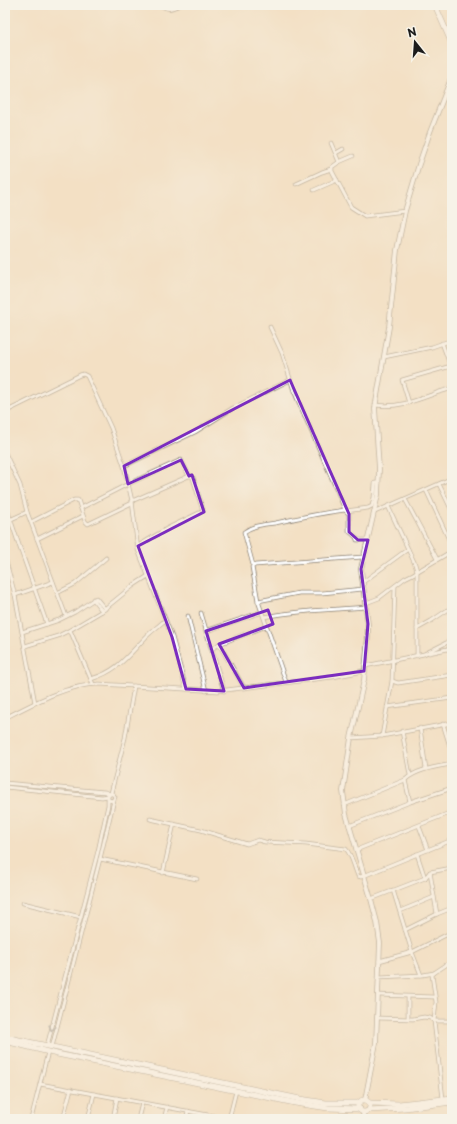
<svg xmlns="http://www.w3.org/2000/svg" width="457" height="1124" font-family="'Playpen Sans',sans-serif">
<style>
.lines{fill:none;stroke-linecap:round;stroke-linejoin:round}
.minor-casing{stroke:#887e70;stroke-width:4.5}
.tertiary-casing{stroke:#887e70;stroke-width:5.5}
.primary-casing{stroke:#887e70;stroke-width:6}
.trunk-casing{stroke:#887e70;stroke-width:6}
.minor{stroke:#fff;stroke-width:3}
.tertiary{stroke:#fff;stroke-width:4}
.primary{stroke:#fff;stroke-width:5}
.trunk{stroke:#fff;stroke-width:5}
.oneway{stroke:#999}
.marked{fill:none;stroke:#7b2cbf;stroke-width:3;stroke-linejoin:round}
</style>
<rect width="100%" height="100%" fill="#f7f3e8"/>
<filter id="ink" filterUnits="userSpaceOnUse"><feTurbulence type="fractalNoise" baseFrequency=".025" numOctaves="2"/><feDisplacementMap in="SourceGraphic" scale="8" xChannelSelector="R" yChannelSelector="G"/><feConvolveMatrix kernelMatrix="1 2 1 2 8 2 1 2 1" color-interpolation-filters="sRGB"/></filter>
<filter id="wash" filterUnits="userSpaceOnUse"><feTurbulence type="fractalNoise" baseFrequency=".012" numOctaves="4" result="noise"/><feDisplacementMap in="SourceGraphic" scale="16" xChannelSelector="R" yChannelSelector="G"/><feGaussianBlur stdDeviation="0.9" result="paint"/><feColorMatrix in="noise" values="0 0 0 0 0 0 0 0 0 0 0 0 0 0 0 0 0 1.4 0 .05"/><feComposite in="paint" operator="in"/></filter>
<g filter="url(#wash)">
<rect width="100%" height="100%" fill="#f3e0c4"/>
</g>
<g filter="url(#ink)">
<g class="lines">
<defs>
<g id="minor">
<path d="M161,5C167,11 173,8 180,5"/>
<path d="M331,143L339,162L332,167V171L351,207L365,216L405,211"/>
<path d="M336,153L343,149"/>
<path d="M339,162L353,156"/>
<path d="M296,184L322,172L331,169"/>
<path d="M314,190L337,180"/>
<path d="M270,327L282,353L294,391L337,490L345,510L349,514V531L356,537L357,540H368"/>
<path d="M442,343L449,362L451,365"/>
<path d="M384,357L432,347L452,340"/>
<path d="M409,403L402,380L451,366"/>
<path d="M375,405C397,408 415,401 434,394C440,391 447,391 452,387"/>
<path d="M5,412L80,375L83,374L87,376L111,428L124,466L132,501L138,550L172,637L186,689"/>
<path d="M5,453L20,485L27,512L66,616"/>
<path d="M124,466L195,432L233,408L290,380"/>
<path d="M439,484L452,511"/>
<path d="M426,490L452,546"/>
<path d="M405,499L437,559"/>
<path d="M132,501L189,476"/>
<path d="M5,503L20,548L47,624"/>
<path d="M388,506L415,564L417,571V656"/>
<path d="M81,508L128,484L181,460L189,476H192L193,478L203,511L168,528L138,546"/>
<path d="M346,511L368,508L372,506L374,497L375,483H379"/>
<path d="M375,512L452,478"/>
<path d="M5,522L27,512"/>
<path d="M31,522L74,500H78L85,521L88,524L132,503"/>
<path d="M37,539L83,516"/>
<path d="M5,558L15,595L35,703"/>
<path d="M253,565L244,532C255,524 266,525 280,522C302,517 322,513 345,510"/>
<path d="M363,582L408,549"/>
<path d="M57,593L75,584L106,558"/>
<path d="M15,595L53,582"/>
<path d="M93,599L102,611"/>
<path d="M258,601L299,593H322L363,589"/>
<path d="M366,603L379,598L405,578L413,574L452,551"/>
<path d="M201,613L224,691"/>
<path d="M188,616L206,691"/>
<path d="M264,617C297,610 332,610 366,607"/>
<path d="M417,629L431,621L452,607"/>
<path d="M70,630L93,684"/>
<path d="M206,631L262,612"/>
<path d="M22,632L59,620L75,612L96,598L105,609"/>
<path d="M219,644L244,688"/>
<path d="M25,646L58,636L70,630L102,611L134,585L148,576"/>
<path d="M212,649L219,644L266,626"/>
<path d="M429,653L452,648"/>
<path d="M365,666L424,654L452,640"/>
<path d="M91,679C119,671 129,654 148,635C153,630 160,625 165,620"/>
<path d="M392,681L398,683L452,675"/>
<path d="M286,682L258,601L252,567L255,565L363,557"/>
<path d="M387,707L452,698"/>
<path d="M5,718C34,703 66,685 99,684L218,691L333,677L364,671"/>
<path d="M443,724L452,753"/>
<path d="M420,728L426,769"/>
<path d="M402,731L410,775"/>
<path d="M382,736L392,681L395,586"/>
<path d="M351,738L382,736L452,723"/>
<path d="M5,783L105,792L110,794"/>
<path d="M5,787L102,797L108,796"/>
<path d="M111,793L125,738L134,686"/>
<path d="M410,802L405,780C417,769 436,767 452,764"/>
<path d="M344,805L405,780"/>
<path d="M150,819L201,830L247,844L258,840L265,842L306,844L346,849C352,855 354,867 358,876L361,877L452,840"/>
<path d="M349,826L410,802L452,788"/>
<path d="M419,826L428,850"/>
<path d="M450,841L452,848"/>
<path d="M356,850L452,812"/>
<path d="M417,854L425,878"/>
<path d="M100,859L197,879"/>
<path d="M430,872L437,914"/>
<path d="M163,873L174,824"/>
<path d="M393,890L412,952L421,975"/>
<path d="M371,899L425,878L430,872L452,868"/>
<path d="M23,903L81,917"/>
<path d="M400,911L434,897"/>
<path d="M405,930L437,914L452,908"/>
<path d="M379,961L412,952L452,932"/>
<path d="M434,973L432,975L436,1002L434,1021L443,1099"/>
<path d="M379,977L423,975L434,973L452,961"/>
<path d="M378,995L434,997"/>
<path d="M377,1018L413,1019L424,1017L430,1018L434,1021H452"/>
<path d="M408,1018V997"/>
<path d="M47,1046L98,851L108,805V796L110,794H113L115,797L114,799L112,801L109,800"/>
<path d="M52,1047L100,859L114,800"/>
<path d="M40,1084L230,1119"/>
<path d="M31,1119L48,1052"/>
<path d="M63,1119L71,1089"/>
<path d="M88,1119L94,1094"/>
<path d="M113,1119L117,1098"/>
<path d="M138,1119L142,1103"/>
<path d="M164,1119L167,1107"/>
<path d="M186,1119L188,1111"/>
<path d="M229,1119L236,1091"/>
</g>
<g id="tertiary">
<path d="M365,1100L376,1043L380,943L377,922L371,899L346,814L343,791L351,738L364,680L368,638V624L361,569L378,495L379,469L375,408L389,327L397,250L405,211L419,164L430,132L452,76"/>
<path d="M362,1119L364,1112"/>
</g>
<path id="primary" d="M435,5L452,44"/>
<g id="trunk">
<path d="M5,1037L300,1099L326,1103H359"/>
<path d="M5,1041L57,1054L295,1103L328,1108L360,1109"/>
<circle cx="364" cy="1106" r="6"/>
<path d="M370,1103L399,1104L452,1098"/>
<path d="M369,1110L405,1108L452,1102"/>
</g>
</defs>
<!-- minor casing -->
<use href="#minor" class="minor-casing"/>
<!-- tertiary casing -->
<use href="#tertiary" class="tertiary-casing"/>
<!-- primary casing -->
<use href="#primary" class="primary-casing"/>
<!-- trunk casing -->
<use href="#trunk" class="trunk-casing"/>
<!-- minor -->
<use href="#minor" class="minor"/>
<!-- tertiary -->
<use href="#tertiary" class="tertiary"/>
<!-- primary -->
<use href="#primary" class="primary"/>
<!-- trunk -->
<use href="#trunk" class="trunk"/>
</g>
<!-- one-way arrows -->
<defs><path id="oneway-chevron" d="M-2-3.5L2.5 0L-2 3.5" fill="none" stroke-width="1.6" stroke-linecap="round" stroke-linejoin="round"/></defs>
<use class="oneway" href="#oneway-chevron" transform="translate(52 1028) rotate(105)"/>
</g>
<!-- marked area -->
<path d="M0 0H457V1124H0ZM290,380L349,514V532L358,540H368L361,569L368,624L364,671L244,688L219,644L273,624L268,610L206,631L224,691L186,689L172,637L138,546L204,512L192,475L189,476L181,460L128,484L124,466Z" fill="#f3e0c4" fill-opacity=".55" fill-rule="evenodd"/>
<path class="marked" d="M290,380L349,514V532L358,540H368L361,569L368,624L364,671L244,688L219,644L273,624L268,610L206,631L224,691L186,689L172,637L138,546L204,512L192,475L189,476L181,460L128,484L124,466Z"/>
<!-- margin -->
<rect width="457" height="1124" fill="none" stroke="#f7f3e8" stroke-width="20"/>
<!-- north arrow -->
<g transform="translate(415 42) rotate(343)" stroke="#f7f3e8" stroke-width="3" paint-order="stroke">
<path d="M0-3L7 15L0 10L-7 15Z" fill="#1c1c1c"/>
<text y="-6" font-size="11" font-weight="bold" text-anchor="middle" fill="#1c1c1c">N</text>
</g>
</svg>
